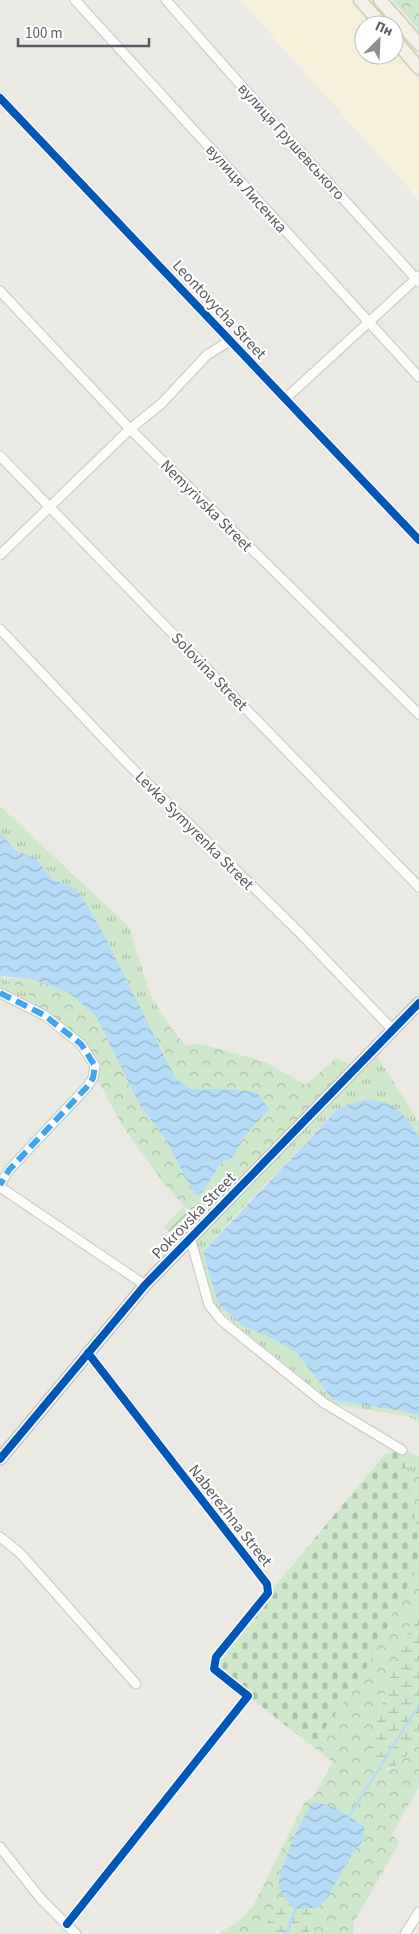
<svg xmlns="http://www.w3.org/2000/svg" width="419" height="1934" font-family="'Source Sans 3',sans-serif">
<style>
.commercial{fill:#f6f0db}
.grass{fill:url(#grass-tufts)}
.forest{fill:url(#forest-crowns)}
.wetland{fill:url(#wetland-marsh)}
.cemetery{fill:url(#cemetery-stones)}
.garden{fill:url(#garden-furrows)}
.water{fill:url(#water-waves)}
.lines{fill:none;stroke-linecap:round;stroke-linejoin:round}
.stream{stroke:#b6dbf7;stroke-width:2.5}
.street-casing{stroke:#c6c7c6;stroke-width:11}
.secondary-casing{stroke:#c5c5c5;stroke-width:14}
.primary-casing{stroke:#d5cbaf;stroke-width:15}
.street{stroke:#fcfcfb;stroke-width:9}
.secondary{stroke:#fcfcfb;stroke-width:11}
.primary{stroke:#f2f0e7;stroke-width:12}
.quiet{stroke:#40a5ee;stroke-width:6;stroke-dasharray:12 6;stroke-linecap:butt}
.cycleway-casing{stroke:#fff;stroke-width:11}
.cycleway{stroke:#0057b8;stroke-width:8}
.labels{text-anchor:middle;stroke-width:4.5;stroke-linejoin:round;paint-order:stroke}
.street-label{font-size:16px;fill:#595d63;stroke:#fff}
</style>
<defs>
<pattern id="grass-tufts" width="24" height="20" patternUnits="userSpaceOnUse" patternTransform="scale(1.25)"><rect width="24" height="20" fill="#cfe8cc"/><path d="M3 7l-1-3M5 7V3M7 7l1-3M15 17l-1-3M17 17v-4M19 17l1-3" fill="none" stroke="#abbfa9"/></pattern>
<pattern id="forest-crowns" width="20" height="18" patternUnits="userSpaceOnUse" patternTransform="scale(1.25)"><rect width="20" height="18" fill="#cfe8cc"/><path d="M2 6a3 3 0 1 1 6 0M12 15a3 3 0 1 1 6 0" fill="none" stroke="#abbfa9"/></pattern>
<pattern id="wetland-marsh" width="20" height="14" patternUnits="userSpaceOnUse" patternTransform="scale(1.25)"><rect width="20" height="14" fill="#cfe8cc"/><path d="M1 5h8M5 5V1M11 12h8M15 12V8" fill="none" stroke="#abbfa9"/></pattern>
<pattern id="cemetery-stones" width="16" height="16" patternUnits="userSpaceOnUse" patternTransform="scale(1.25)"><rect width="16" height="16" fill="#cfe8cc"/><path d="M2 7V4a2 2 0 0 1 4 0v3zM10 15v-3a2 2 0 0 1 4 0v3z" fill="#abbfa9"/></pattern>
<pattern id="garden-furrows" width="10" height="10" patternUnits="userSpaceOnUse" patternTransform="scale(1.25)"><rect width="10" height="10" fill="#cfe8cc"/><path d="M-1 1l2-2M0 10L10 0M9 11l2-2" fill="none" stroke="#abbfa9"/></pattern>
<pattern id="water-waves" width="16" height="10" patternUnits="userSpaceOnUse" patternTransform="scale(1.25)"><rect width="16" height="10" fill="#b6dbf7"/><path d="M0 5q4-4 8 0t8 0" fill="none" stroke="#97b5cc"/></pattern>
</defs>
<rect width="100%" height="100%" fill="#eae9e4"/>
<!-- commercial -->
<path class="commercial" d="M240,0H350L372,25H364V55H394V51L419,80V200Z"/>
<!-- grass -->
<g class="grass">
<path d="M0,806L129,927L150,994L170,1027L150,1028L101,929L77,889L52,879L36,859L15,850L0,832Z"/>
<path d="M0,976L27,993L46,1012L0,989Z"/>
<path d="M373,1050L419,1122V1137L405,1116L356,1102L337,1110L232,1219L203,1252L271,1338L296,1352L333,1400L407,1412L419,1416V1421L406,1416L333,1404L241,1329L215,1305L190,1237Z"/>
<path d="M402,1450H406L419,1457V1476L406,1473Z"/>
</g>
<!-- forest -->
<g class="forest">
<path d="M393,0H419V30Z"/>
<path d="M5,978L31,979L68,992L96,1016L139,1104L165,1138L196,1195L202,1193L221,1163L233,1158L244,1137L269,1109L229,1089H191L175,1079L165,1054L150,1028L170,1027L185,1045L202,1044L265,1062L306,1085L336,1058L355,1067L201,1225L162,1181L120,1122L98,1080V1065L85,1042L46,1012L27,993Z"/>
<path d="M406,1473L419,1476V1543Z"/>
<path d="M419,1565V1606L396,1659L371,1736L387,1771C402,1764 410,1751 419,1738V1786L392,1834L399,1843L354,1922L353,1934H218L239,1921L253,1906L305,1802L315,1795L333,1762L312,1746L360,1680Z"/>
</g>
<!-- wetland -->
<g class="wetland">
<path d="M419,1606V1738C408,1754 398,1771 377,1770L368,1748L396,1659Z"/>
<path d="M282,1894L295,1909L316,1908L309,1927L310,1934H262Z"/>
</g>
<!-- cemetery -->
<path class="cemetery" d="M402,1450L419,1543V1565L360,1680L312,1746L214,1669L216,1657L385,1454Z"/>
<!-- garden -->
<path class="garden" d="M183,1207L193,1218L174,1236L164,1227Z"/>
<!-- water -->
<g class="water">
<path d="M0,832L15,850L36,859L52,879L77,889L101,929L176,1079L191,1089H229L257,1092L269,1109L244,1137L233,1158L221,1163L202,1193L195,1195L165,1138L139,1104L96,1016L68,992L31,979L0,976Z"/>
<path d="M365,1100C394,1101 405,1113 419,1137V1416L407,1412L333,1400L296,1352L271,1338L243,1326L218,1303L203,1252L337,1110L346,1105Z"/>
<path d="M313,1803C331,1802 350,1817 364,1827V1839L353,1853L325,1901L316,1908L295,1909C289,1902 281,1896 279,1887C276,1874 303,1814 313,1803Z"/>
</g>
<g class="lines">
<!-- stream -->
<g class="stream">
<path d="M348,1818L419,1705"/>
<path d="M287,1934L296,1907"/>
</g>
<defs>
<g id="street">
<path d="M75,0L419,377"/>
<path d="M166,0L275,124L419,282"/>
<path d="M0,98L419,540"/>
<path d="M0,291L130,429L419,714"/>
<path d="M285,399L419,276"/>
<path d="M0,456L419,887"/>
<path d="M0,555L130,429L161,404L207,355L231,340"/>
<path d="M0,629L127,763L299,932L392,1029"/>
<path d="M0,993L44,1015L81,1044L95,1066L93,1078L86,1088L9,1170L0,1185"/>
<path d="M0,1187L145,1285"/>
<path d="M190,1237L209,1305L221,1320L324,1403L402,1450"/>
<path d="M0,1537L20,1553L136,1684"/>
<path d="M0,1847L41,1899L76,1934"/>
<path d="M67,1924L248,1696L214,1669L216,1657L268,1593L267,1584L88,1353"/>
<path d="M405,1934L419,1912"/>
</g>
<path id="secondary" d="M0,1459L145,1285L419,1003"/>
<g id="primary">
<path d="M360,0L382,25"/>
<path d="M380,0L419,44"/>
<path d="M394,39L419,68"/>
</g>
</defs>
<!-- street casing -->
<use href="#street" class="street-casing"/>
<!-- secondary casing -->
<use href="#secondary" class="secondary-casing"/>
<!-- primary casing -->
<use href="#primary" class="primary-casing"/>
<!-- street -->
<use href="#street" class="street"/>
<!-- secondary -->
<use href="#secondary" class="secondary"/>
<!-- primary -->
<use href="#primary" class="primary"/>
<!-- quiet -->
<path class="quiet" d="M0,993L44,1015L81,1044L95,1066L93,1078L86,1088L9,1170L0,1185"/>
<defs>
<g id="cycleway">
<path d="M0,98L419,540"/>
<path d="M0,1459L145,1285L419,1003"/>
<path d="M67,1924L248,1696L214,1669L216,1657L268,1593L267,1584L88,1353"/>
</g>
</defs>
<!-- cycleway casing -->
<use href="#cycleway" class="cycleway-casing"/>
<!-- cycleway -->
<use href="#cycleway" class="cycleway"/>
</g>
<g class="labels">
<!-- street labels -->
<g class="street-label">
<text transform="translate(292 141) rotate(48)" y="6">вулиця Грушевського</text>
<text transform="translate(247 188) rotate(48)" y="6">вулиця Лисенка</text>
<text transform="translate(220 309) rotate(47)" y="6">Leontovycha Street</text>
<text transform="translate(207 505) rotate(45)" y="6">Nemyrivska Street</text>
<text transform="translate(210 671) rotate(46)" y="6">Solovina Street</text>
<text transform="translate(195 830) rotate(45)" y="6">Levka Symyrenka Street</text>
<text transform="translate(193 1215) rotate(-46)" y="6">Pokrovska Street</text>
<text transform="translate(231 1515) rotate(52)" y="6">Naberezhna Street</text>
</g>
</g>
<!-- north arrow -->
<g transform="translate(379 40) rotate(24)"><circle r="24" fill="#ffffff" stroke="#bdbec1"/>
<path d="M0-4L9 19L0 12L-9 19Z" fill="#8c8e90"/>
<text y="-8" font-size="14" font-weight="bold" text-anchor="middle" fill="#595d63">Пн</text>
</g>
<!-- scale -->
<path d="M18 38v8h131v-8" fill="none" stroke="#595d63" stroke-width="2.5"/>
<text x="25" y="38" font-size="15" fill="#595d63" stroke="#ffffff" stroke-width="4" paint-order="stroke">100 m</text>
</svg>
